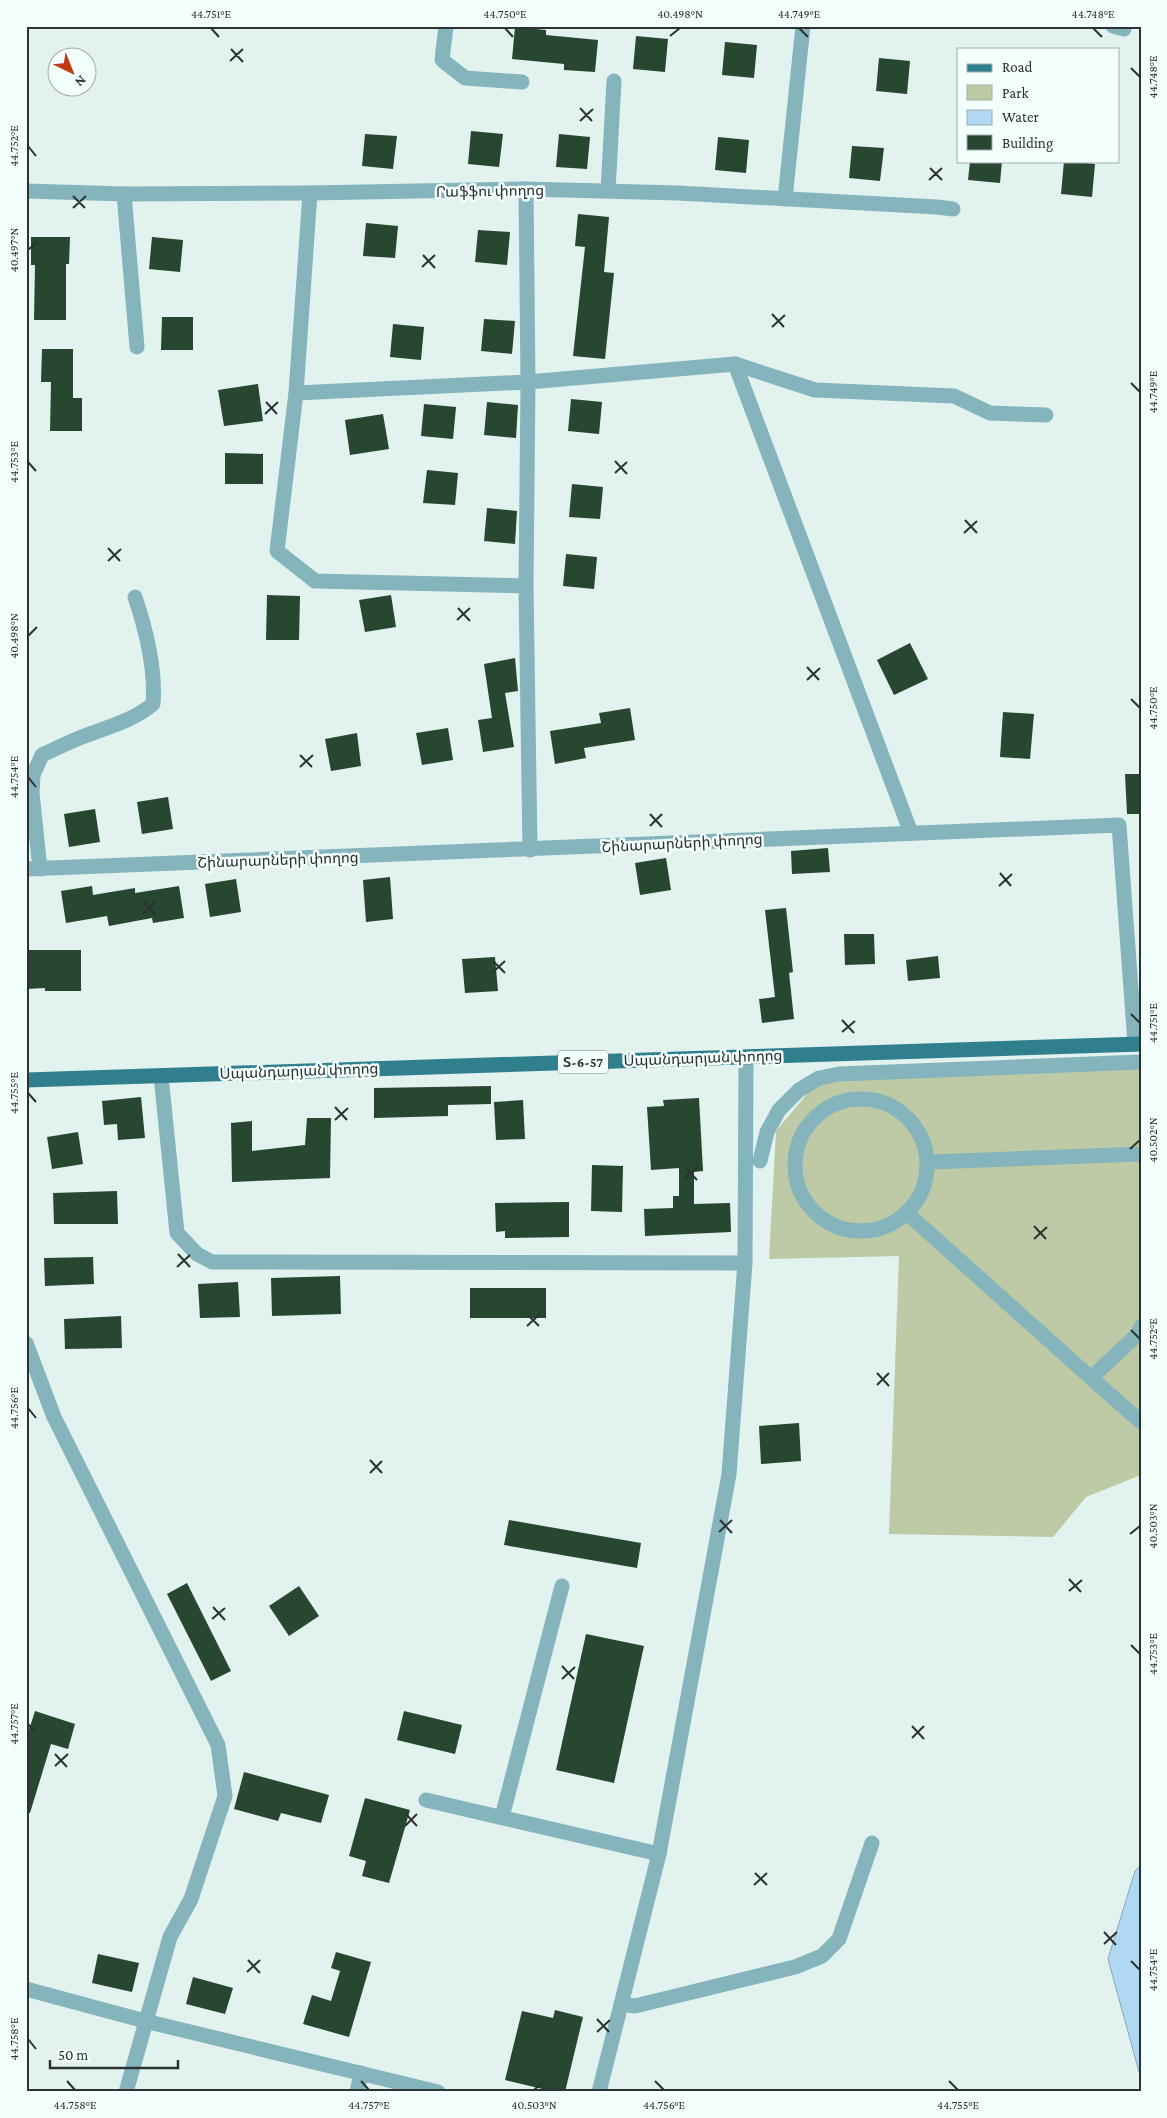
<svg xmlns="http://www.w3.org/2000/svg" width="1167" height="2118" font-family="'Crimson Pro','Noto Sans Armenian',serif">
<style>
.green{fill:#bdcaa5}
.water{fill:#b1d8f3;stroke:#89a6b9}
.building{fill:#274730}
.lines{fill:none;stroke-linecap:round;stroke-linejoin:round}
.minor{stroke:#85b4bd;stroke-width:15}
.major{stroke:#2f7f8d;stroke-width:15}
.ticks{fill:none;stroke:#2c3231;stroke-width:2}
.labels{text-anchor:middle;stroke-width:5;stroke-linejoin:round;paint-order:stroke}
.shield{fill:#f2fffc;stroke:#67706e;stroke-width:1}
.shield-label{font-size:14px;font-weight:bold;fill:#2c3231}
.street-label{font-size:15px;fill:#2c3231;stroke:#f2fffc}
.neatline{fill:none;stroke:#2c3231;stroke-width:2}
.ticks-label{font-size:12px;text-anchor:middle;fill:#2c3231}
</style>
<rect width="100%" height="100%" fill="#e2f2ef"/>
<!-- green -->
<path class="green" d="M1141,1069V1475L1086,1497L1053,1537L889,1534L899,1256L769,1259L776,1131L818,1081Z"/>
<!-- water -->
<path class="water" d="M1141,1865V2079L1108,1959L1135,1871Z"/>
<!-- building -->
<g class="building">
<path d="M515,27L546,30V35L598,40L595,72L564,70V64L512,59Z"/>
<path d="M636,36L668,39L665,72L633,69Z"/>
<path d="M725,42L757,45L754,78L722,75Z"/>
<path d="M879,58L910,61L907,94L876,91Z"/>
<path d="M471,131L503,134L499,167L468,164Z"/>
<path d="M365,134L397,136L393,169L362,166Z"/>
<path d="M559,134L590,137L587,169L556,167Z"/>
<path d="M718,137L749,140L746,173L715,170Z"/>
<path d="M852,146L884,148L880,181L849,178Z"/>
<path d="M970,161H1002L1000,183L968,180Z"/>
<path d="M1064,161L1095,164L1092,197L1061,194Z"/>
<path d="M578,214L609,217L604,272L614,273L605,359L573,356L585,247L575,246Z"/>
<path d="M366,223L398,226L395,258L363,256Z"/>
<path d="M478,230L510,232L507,265L475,262Z"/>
<path d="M31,237H70L69,264H66V320H34L35,265H31Z"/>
<path d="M152,237L183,240L180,272L149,269Z"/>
<path d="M162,317H193V350H161Z"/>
<path d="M484,319L515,321L512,354L481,351Z"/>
<path d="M393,324L424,327L421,360L390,357Z"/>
<path d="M42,349H73V398H82V431H50L51,382H41Z"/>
<path d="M258,384L263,421L224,426L218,390Z"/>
<path d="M571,399L602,402L599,434L568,431Z"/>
<path d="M487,402L518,405L516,438L484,435Z"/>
<path d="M424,404L456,407L453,439L421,436Z"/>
<path d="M383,414L389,449L350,455L345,420Z"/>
<path d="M225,453L263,454V484H225Z"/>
<path d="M427,470L458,473L455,505L423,503Z"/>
<path d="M572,484L603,487L600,519L569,517Z"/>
<path d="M487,508L517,511L515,544L484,541Z"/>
<path d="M566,554L597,557L594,589L563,586Z"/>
<path d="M267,595L300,596L299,640H266Z"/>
<path d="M391,595L396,627L365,632L359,600Z"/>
<path d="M910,643L928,679L894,695L877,660Z"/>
<path d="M515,658L518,691L505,693L514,747L483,752L478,720L492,718L484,664Z"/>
<path d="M630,708L635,740L584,748L586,758L555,764L550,731L601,723L599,713Z"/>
<path d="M1003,712L1034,714L1030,759L1000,757Z"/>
<path d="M448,728L453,760L422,765L416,733Z"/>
<path d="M357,733L361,766L331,771L325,739Z"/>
<path d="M1125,774H1141V814H1127Z"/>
<path d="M168,797L173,829L142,834L137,802Z"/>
<path d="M95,809L100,842L69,847L64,814Z"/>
<path d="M828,848L830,872L792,874L791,851Z"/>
<path d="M666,858L671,890L640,895L635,863Z"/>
<path d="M390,877L393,919L366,922L363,880Z"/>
<path d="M236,879L241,912L210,917L205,884Z"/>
<path d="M92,886L93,895L135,888V893L179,886L184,918L153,923L152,918L109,926L107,916L66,923L61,891Z"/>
<path d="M786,908L793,972L789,973L794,1019L762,1023L759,999L775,997L765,910Z"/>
<path d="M844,934H874L875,964L845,965Z"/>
<path d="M26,950H81V991H45V988L26,989Z"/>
<path d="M938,956L940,978L908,981L906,960Z"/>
<path d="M495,957L498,991L465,993L462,959Z"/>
<path d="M491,1086V1104L448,1105V1116L374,1118V1088Z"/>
<path d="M141,1097L145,1138L118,1140L117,1124L104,1125L102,1101Z"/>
<path d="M699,1098L703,1171L694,1172V1204L730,1203L731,1232L645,1236L644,1209L673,1208V1196H679V1168L651,1170L647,1107L664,1106L663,1100Z"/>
<path d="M523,1100L525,1139L496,1140L494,1102Z"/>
<path d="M307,1118H331L330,1178L232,1182L231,1123L252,1121V1151L305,1145Z"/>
<path d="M78,1132L83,1164L52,1169L47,1137Z"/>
<path d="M592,1165L623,1166L622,1212L591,1211Z"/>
<path d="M117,1191L118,1224H54L53,1193Z"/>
<path d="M569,1202V1237L505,1238V1231L496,1232L495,1203Z"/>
<path d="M93,1257L94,1284L45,1286L44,1258Z"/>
<path d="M340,1276L341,1314L272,1316L271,1278Z"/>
<path d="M238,1282L240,1317L200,1318L198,1284Z"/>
<rect x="470" y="1288" width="76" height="30"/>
<path d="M121,1316L122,1348L65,1349L64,1319Z"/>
<path d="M799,1423L801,1461L761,1464L759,1426Z"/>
<path d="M509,1520L641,1543L637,1568L504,1545Z"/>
<path d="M187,1583L231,1671L211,1681L167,1594Z"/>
<path d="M299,1586L319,1616L289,1636L269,1606Z"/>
<path d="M586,1634L644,1646L614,1783L556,1770Z"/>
<path d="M35,1711L75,1724L68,1749L51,1744L30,1813H26V1739Z"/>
<path d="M404,1711L462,1725L455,1754L397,1740Z"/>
<path d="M244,1772L329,1795L321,1823L281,1813L278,1821L234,1809Z"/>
<path d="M365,1798L410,1810L389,1883L362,1876L366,1861L349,1856Z"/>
<path d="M336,1952L371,1962L349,2037L303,2024L312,1995L331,2001L340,1971L331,1968Z"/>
<path d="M98,1954L139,1963L132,1992L92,1983Z"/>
<path d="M193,1977L233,1988L225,2014L186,2004Z"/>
<path d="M555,2010L583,2017L565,2092H555L505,2080L522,2011L553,2018Z"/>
</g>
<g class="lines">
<!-- minor -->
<g class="minor">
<path d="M446,26L442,60L465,78L522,82"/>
<path d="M1113,26L1124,29"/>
<path d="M526,189L528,382L526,586"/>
<path d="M26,191L124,194L310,193L526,189L678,193L937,207L953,209"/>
<path d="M608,191L614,81"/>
<path d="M310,193L296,393L277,551L315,581L526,586L530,850"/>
<path d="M124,194L137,347"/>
<path d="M785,199L803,26"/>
<path d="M735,364L911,833"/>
<path d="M296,393L528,382L735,364L815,390L954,396L990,413L1046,415"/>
<path d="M26,869L1119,825L1135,1044"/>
<path d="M40,869L32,793L33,775L42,755C55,749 69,742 82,737C107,727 131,722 153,704C156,668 146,630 135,597"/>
<path d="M161,1076L177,1233L197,1254L212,1262L745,1263"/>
<circle cx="861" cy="1165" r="66"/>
<path d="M760,1161L767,1132L779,1110L799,1090L819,1078L839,1074L1141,1062"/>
<path d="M929,1162L1141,1154"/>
<path d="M908,1214L1091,1378L1138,1334L1141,1327"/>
<path d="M26,1343L54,1417L218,1745L225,1796L191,1899L170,1937L126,2092"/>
<path d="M1091,1378L1141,1422"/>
<path d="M426,1800L659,1854"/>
<path d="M502,1817L562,1586"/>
<path d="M26,1989L145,2021L438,2092"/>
<path d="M621,2004L635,2006L795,1967L822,1956L839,1939L872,1843"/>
<path d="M357,2092L361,2073"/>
<path d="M599,2092L659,1854L729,1474L745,1263L746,1057"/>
</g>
<!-- major -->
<path class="major" d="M26,1080L1141,1044"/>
</g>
<!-- ticks -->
<path class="ticks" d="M211,28L219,37M505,28L513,37M799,28L808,37M1093,28L1102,37M670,36L680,28M231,49L243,62M230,61L243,49M1131,68L1140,77M580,108L592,121M580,121L593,109M28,146L36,156M930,168L942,180M929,180L942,168M73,196L85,208M73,208L86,196M28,250L37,242M423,255L435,268M422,267L435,255M772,314L784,327M772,327L785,315M1131,383L1140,392M266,402L277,414M265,414L278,402M615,461L627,474M28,462L36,471M615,473L627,462M965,520L977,533M964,533L977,521M108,548L120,561M108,561L121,549M458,608L470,621M457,620L470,608M28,636L37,627M807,667L819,680M807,680L820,668M1131,699L1140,708M300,755L312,767M300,767L313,755M28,777L36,787M650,814L662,827M650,826L662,814M1000,873L1011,886M999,886L1012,874M143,901L155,914M143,914L155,902M493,961L505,973M492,973L505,961M1131,1014L1140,1023M842,1020L854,1033M842,1032L855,1021M28,1093L36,1102M335,1107L347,1120M335,1120L348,1108M1130,1149L1140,1140M685,1167L697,1180M684,1179L697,1167M1034,1226L1046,1239M1034,1239L1047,1227M178,1254L190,1267M177,1267L190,1255M527,1314L539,1326M527,1326L540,1314M1131,1330L1140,1339M877,1373L889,1386M877,1385L889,1373M28,1408L36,1418M370,1460L382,1473M370,1473L382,1461M720,1520L732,1533M719,1532L732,1520M1130,1534L1140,1526M1069,1579L1081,1592M1069,1591L1082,1580M213,1607L225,1620M212,1619L225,1608M1131,1645L1140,1654M562,1666L574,1679M562,1679L575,1667M28,1724L36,1733M912,1726L924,1739M912,1738L924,1726M55,1754L67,1767M55,1766L68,1754M405,1813L417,1826M405,1826L417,1814M755,1873L767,1885M754,1885L767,1873M1104,1932L1116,1945M1104,1944L1117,1932M248,1960L260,1973M1131,1961L1140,1970M247,1972L260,1960M597,2019L609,2032M597,2032L610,2020M28,2039L36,2049M67,2081L75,2090M361,2081L369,2090M655,2081L664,2090M949,2081L958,2090M534,2090L543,2082"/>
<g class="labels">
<!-- shield labels -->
<rect class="shield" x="558" y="1050.5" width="50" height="23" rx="4"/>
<g class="shield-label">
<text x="583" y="1067">Տ-6-57</text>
</g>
<!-- street labels -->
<g class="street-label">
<text transform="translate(490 191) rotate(-1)" y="5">Րաֆֆու փողոց</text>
<text transform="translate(682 843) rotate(-3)" y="5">Շինարարների փողոց</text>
<text transform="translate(278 860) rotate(-2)" y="5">Շինարարների փողոց</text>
<text transform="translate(703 1058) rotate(-2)" y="5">Սպանդարյան փողոց</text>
<text transform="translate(299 1071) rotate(-2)" y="5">Սպանդարյան փողոց</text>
</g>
</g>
<!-- border -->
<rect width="1167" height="2118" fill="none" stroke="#f2fffc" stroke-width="55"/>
<!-- legend -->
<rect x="957" y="48" width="162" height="115" fill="#f2fffc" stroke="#a3adab"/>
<rect x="967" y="64" width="25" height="8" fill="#2f7f8d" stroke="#a3adab"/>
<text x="1002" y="72" font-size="15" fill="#2c3231">Road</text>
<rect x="967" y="85" width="25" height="15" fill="#bdcaa5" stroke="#a3adab"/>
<text x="1002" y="98" font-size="15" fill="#2c3231">Park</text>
<rect x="967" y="110" width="25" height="15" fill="#b1d8f3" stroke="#a3adab"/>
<text x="1002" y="122" font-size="15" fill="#2c3231">Water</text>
<rect x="967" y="135" width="25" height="15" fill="#274730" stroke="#a3adab"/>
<text x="1002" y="148" font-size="15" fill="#2c3231">Building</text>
<!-- north arrow -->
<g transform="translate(72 72) rotate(137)"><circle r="24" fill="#f2fffc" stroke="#a3adab"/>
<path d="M0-4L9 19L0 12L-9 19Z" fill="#c13811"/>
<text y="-8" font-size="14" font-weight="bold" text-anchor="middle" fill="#2c3231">N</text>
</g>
<!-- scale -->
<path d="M50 2060v8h128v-8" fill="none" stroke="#2c3231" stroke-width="2.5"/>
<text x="58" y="2060" font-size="15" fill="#2c3231" stroke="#f2fffc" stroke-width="4" paint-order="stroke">50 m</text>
<rect x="28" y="28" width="1112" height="2062" class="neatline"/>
<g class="ticks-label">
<text x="211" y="18">44.751°E</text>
<text x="505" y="18">44.750°E</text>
<text x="680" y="18">40.498°N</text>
<text x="799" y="18">44.749°E</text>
<text x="1093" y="18">44.748°E</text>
<text transform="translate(1153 77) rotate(-90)" y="4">44.748°E</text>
<text transform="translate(14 146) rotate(-90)" y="4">44.752°E</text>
<text transform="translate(14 250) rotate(-90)" y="4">40.497°N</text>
<text transform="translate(1153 392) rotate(-90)" y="4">44.749°E</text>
<text transform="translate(14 462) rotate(-90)" y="4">44.753°E</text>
<text transform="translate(14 636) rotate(-90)" y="4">40.498°N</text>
<text transform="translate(1153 708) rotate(-90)" y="4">44.750°E</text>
<text transform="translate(14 777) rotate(-90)" y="4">44.754°E</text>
<text transform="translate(1153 1023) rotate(-90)" y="4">44.751°E</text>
<text transform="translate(14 1093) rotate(-90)" y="4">44.755°E</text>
<text transform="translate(1153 1140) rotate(-90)" y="4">40.502°N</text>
<text transform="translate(1153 1339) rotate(-90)" y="4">44.752°E</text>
<text transform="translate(14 1408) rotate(-90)" y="4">44.756°E</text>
<text transform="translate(1153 1526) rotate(-90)" y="4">40.503°N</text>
<text transform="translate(1153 1654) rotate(-90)" y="4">44.753°E</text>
<text transform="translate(14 1724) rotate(-90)" y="4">44.757°E</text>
<text transform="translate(1153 1970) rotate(-90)" y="4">44.754°E</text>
<text transform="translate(14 2039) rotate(-90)" y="4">44.758°E</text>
<text x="75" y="2109">44.758°E</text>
<text x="369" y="2109">44.757°E</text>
<text x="534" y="2109">40.503°N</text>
<text x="664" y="2109">44.756°E</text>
<text x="958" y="2109">44.755°E</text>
</g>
</svg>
